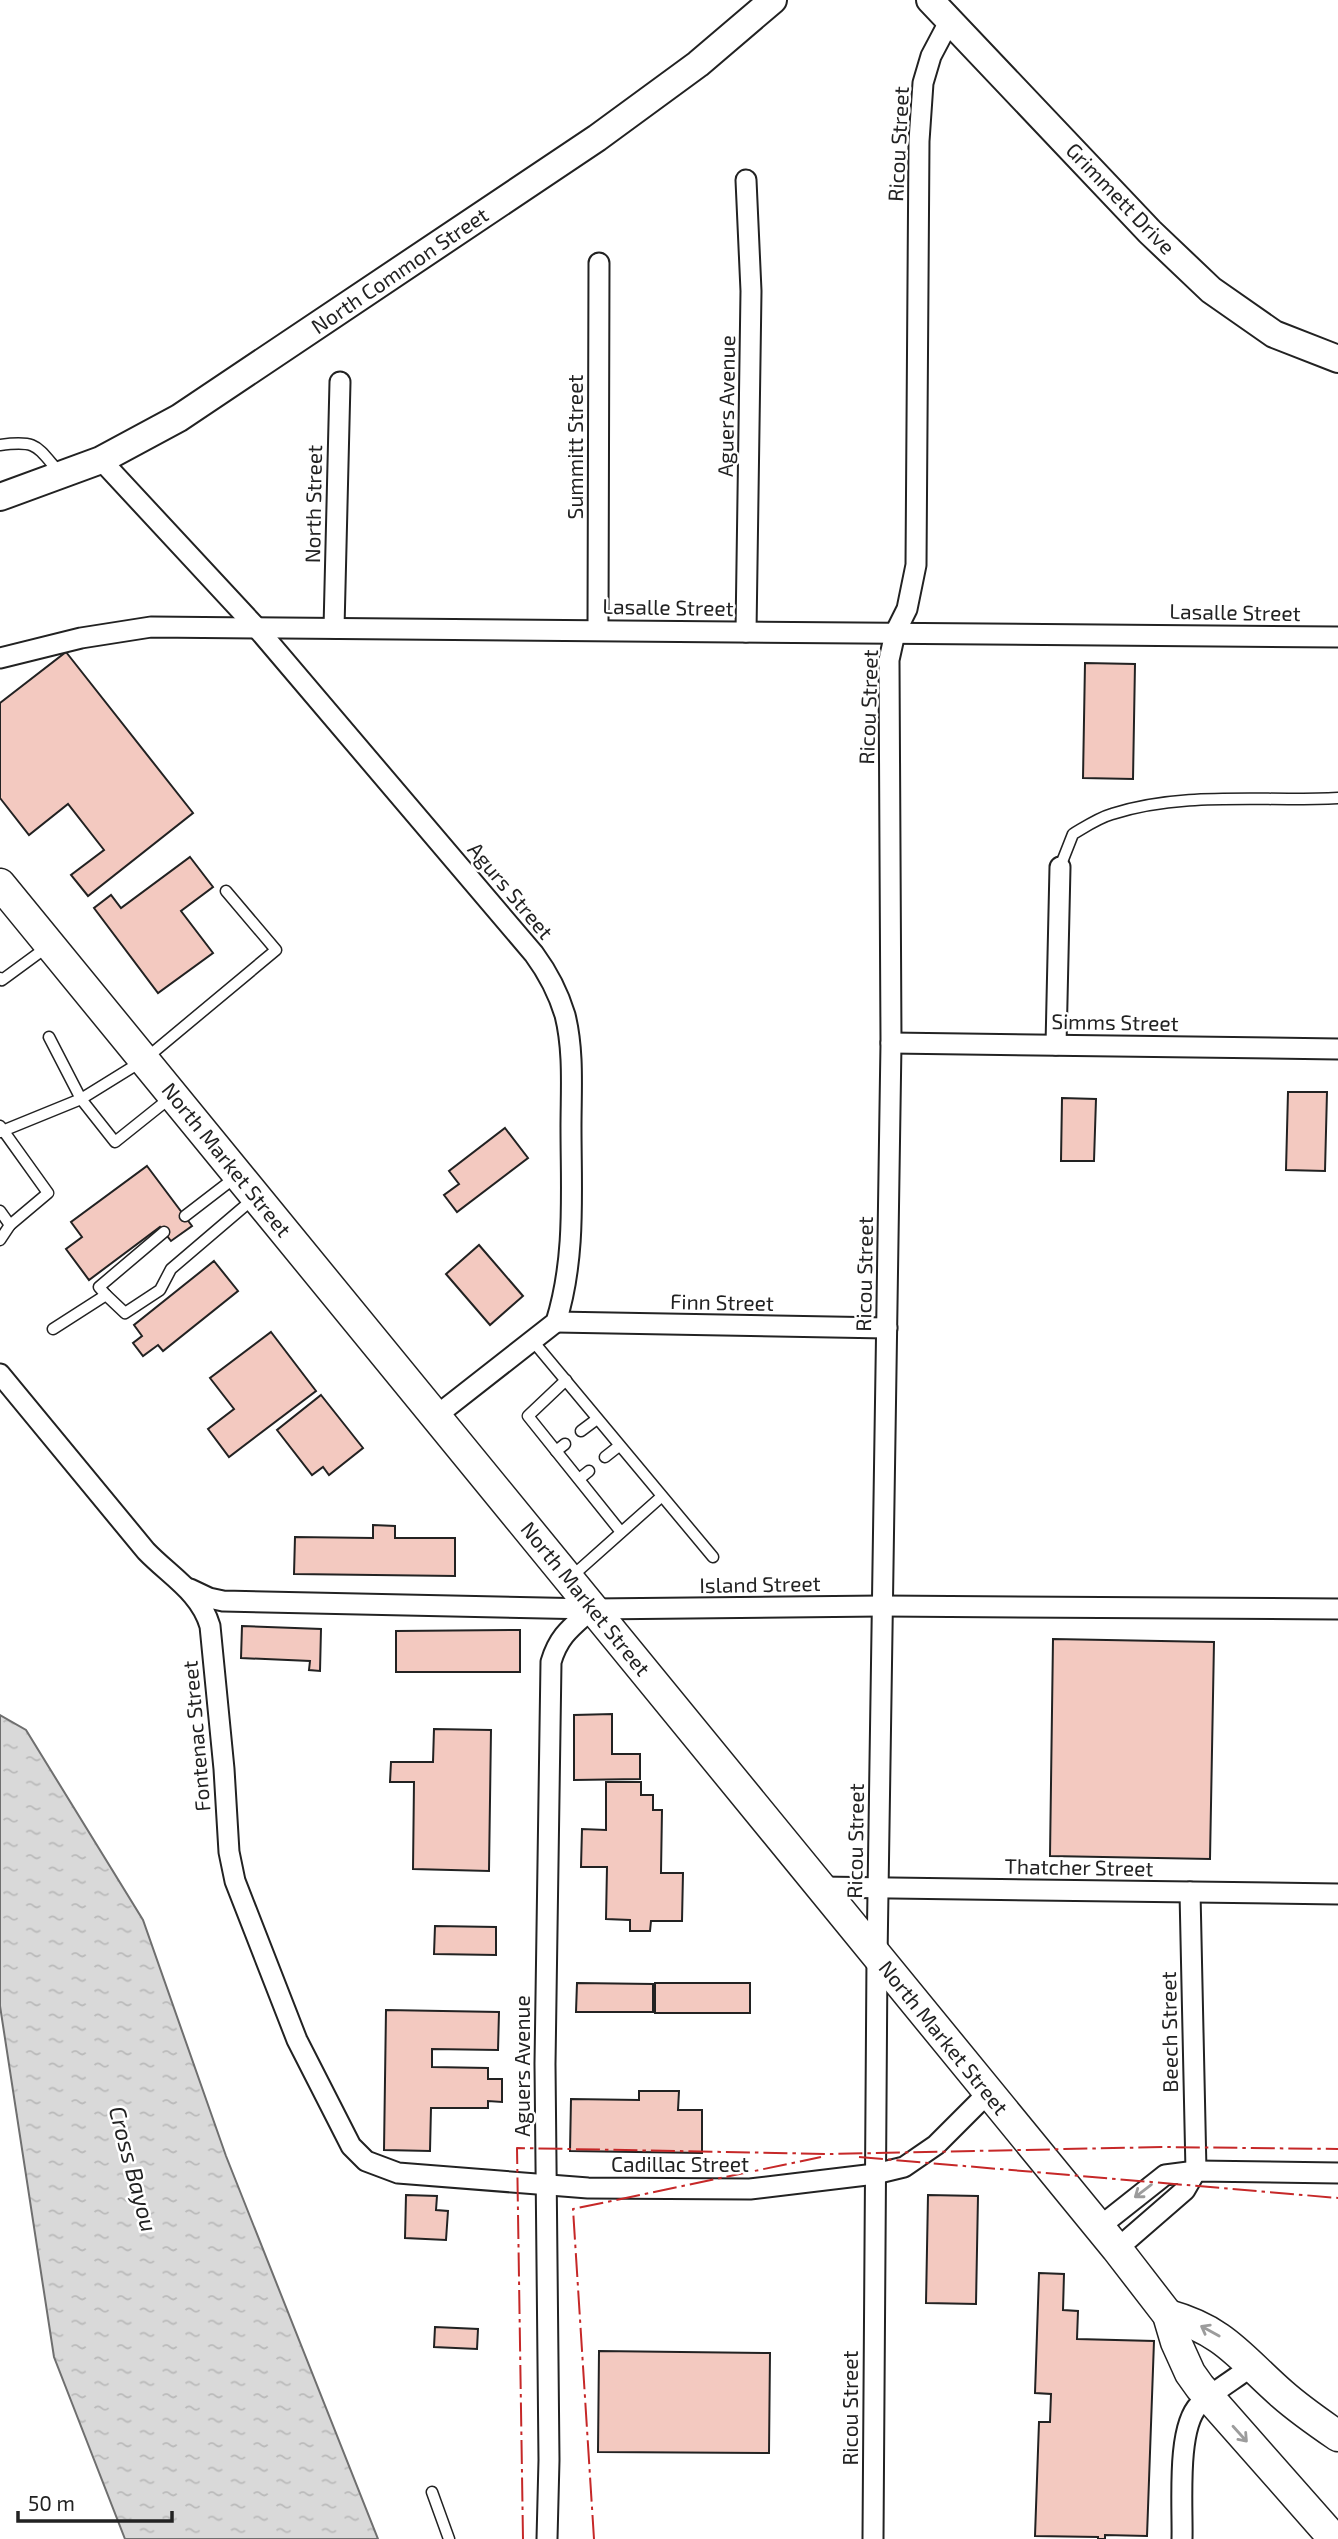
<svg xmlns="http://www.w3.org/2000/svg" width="1338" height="2539" font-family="'Exo 2',sans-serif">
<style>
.water{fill:url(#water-ripples);stroke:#6f6f6f;stroke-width:2}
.building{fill:#f3c9c0;stroke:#222;stroke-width:2}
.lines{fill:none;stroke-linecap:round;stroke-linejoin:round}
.lane-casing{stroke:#222;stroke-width:13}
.street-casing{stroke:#222;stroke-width:23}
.secondary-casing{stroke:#222;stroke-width:30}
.primary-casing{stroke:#222;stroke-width:33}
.lane{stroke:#fff;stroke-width:10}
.street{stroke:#fff;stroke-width:19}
.secondary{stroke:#fff;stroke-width:26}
.primary{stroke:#fff;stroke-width:30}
.power{stroke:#c62828;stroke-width:2;stroke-dasharray:24 5 3.5 5;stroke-linecap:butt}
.oneway{stroke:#9c9c9c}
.labels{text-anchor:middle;stroke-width:5;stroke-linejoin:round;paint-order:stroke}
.street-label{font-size:21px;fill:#222;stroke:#fff}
.water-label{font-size:23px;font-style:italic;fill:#222;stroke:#fff}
</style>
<defs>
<pattern id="water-ripples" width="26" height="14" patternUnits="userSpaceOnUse" patternTransform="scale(1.75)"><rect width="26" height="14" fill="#d9d9d9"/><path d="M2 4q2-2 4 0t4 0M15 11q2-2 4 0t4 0" fill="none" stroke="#bababa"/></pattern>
</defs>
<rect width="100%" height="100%" fill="#fff"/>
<!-- water -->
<path class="water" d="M0,1715L26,1730L143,1920L226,2156L378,2539H125L54,2357L0,2006Z"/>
<!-- building -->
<g class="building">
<path d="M66,652L193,813L88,896L71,875L104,850L68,804L29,835L0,798V703Z"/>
<path d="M1085,663L1135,664L1133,779L1083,778Z"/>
<path d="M190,857L213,887L181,911L213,953L158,993L94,908L111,895L121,908Z"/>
<path d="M1288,1092H1327L1325,1171L1286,1170Z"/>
<path d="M1062,1098L1096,1099L1094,1161H1061Z"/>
<path d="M505,1128L528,1158L457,1212L444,1195L459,1184L449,1171Z"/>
<path d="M147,1166L192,1226L171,1241L160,1227L89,1280L66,1249L82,1237L71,1222Z"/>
<path d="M479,1245L523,1296L490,1325L446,1274Z"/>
<path d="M214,1261L238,1291L163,1351L158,1345L143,1356L133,1343L142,1336L134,1325Z"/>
<path d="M271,1332L316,1391L229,1457L208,1429L234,1409L210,1378Z"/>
<path d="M321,1395L363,1448L329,1475L323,1467L312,1475L277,1430Z"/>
<path d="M373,1525L395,1526V1538H455V1576L294,1574L295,1537L373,1538Z"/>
<path d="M242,1626L321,1629L320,1671L309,1670L310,1661L241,1658Z"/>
<path d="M520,1630V1672H396V1631Z"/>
<path d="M1053,1639L1214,1642L1210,1859L1050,1856Z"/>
<path d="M612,1714V1754H640V1779L574,1780V1715Z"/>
<path d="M434,1729L491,1730L489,1871L413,1869L414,1782H390L391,1762H433Z"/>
<path d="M606,1782H641V1795H653V1810H662L661,1873H683L682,1921H651L650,1931H630V1920L606,1919L607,1867H581L582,1829L606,1830Z"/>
<path d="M435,1926L496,1927V1955L434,1954Z"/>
<path d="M577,1983L653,1984V2012H576Z"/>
<rect x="655" y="1983" width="95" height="30"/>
<path d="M386,2010L499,2012L498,2050L432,2049V2067L488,2068V2079H502V2102L488,2101V2108H431L430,2151L384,2150Z"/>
<path d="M639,2091H679L678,2110H702V2153L570,2151L571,2099L639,2100Z"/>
<path d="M406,2195L437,2196L436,2210L448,2211L446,2240L405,2238Z"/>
<path d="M928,2195L978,2196L976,2304L926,2303Z"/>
<path d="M1039,2273L1064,2274L1063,2310L1078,2311L1077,2339L1154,2341L1147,2536L1105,2535V2539H1098V2537L1035,2536L1039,2422H1050L1051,2394L1035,2393Z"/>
<path d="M435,2327L478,2329L477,2349L434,2347Z"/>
<path d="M599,2351L770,2353L769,2453L598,2452Z"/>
</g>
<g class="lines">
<defs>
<g id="lane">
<path d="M0,445C38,440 36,446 60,473"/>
<path d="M1060,867L1073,834C1085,827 1098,818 1112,814C1184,791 1263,802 1338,798"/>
<path d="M0,978L2,980L47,947"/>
<path d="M49,1037L81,1099L115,1142L170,1098"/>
<path d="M0,1132L81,1099L144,1060L276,950L226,891"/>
<path d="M0,1211L10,1225L48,1193L0,1126"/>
<path d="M185,1216L237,1176"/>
<path d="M0,1240L10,1225"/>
<path d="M106,1295L99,1287L164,1232"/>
<path d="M53,1329L106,1295L125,1313L160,1290L171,1269L253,1199"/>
<path d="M532,1340L713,1557"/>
<path d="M566,1380L528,1416L621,1532"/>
<path d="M581,1431L597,1419"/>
<path d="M556,1451L565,1444"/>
<path d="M605,1457L619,1446"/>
<path d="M579,1479L589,1471"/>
<path d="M570,1578L661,1497"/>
<path d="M432,2492L449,2539"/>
</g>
<g id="street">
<path d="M101,460L256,627L534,954C548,973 558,992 565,1015C574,1051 571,1090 571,1127C571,1192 576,1258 556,1322L436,1416"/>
<path d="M334,628L340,382"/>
<path d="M598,630L599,263"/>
<path d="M746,632L751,291L746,180"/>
<path d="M0,658L81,638L151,627L1338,637"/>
<path d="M891,1043L1338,1049"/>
<path d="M1056,1045L1060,867"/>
<path d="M556,1322L887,1328"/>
<path d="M0,1374L146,1551C170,1576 200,1592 210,1626L224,1769L229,1852L235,1881L297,2040L351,2146L366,2161L398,2173L588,2188L750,2189L875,2174L904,2167L936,2145L988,2093"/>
<path d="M190,1589L209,1598L223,1601L592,1609L882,1606L1338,1609"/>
<path d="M820,1887L1338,1894"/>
<path d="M1190,1892L1196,2171"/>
<path d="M1098,2228L1165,2175L1196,2171L1338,2173"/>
<path d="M1117,2249L1185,2190L1196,2171"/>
<path d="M547,2539L549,2460L545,2064L551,1662C559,1635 572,1627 592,1609"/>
<path d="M873,2539L877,1958L891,1043L889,660L895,633L907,609L916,565L919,141L923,83L931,56L950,20"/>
<path d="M1182,2539C1183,2507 1176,2428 1199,2405C1214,2391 1235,2379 1252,2366"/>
</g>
<g id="secondary">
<path d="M930,0L1150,232L1211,290L1274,334L1338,359"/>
<path d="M0,497L101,460L179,418L597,138L698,64L773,0"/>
</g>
<g id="primary">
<path d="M0,884L1117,2249L1168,2315L1176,2342L1190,2373L1200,2387L1334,2539"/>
<path d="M1168,2315C1225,2331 1240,2357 1282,2394C1299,2409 1319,2423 1338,2436"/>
</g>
</defs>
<!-- lane casing -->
<use href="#lane" class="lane-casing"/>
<!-- street casing -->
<use href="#street" class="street-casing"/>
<!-- secondary casing -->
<use href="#secondary" class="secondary-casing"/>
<!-- primary casing -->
<use href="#primary" class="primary-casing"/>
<!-- lane -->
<use href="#lane" class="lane"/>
<!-- street -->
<use href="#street" class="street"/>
<!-- secondary -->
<use href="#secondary" class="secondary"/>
<!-- primary -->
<use href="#primary" class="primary"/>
<!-- power -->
<g class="power">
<path d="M859,2157L1338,2198"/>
<path d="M523,2539L517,2148L831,2154L1163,2147L1338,2149"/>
<path d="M594,2539L573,2209L821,2157"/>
</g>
</g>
<!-- one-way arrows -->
<defs><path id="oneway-shaft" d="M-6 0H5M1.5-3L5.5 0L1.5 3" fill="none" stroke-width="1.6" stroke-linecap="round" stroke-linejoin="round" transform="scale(1.75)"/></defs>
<g class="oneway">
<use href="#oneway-shaft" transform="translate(1143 2191) rotate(143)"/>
<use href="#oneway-shaft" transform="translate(1210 2331) rotate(-151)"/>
<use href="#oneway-shaft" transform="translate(1240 2434) rotate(48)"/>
</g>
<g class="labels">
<!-- street labels -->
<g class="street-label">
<text transform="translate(899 144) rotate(-87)" y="7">Ricou Street</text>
<text transform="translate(1120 199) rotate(46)" y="7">Grimmett Drive</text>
<text transform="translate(400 271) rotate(-34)" y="7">North Common Street</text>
<text transform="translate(727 406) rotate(-89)" y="7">Aguers Avenue</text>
<text transform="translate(576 447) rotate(-90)" y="7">Summitt Street</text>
<text transform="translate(314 504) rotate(-89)" y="7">North Street</text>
<text transform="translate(668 608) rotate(1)" y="7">Lasalle Street</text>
<text transform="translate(1235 613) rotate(1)" y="7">Lasalle Street</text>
<text transform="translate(869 707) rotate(-88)" y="7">Ricou Street</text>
<text transform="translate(510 891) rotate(50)" y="7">Agurs Street</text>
<text transform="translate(1115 1023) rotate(1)" y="7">Simms Street</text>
<text transform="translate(226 1160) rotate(51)" y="7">North Market Street</text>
<text transform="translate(865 1274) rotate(-89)" y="7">Ricou Street</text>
<text transform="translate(722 1303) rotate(1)" y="7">Finn Street</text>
<text transform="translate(760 1585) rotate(-1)" y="7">Island Street</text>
<text transform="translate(585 1599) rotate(51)" y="7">North Market Street</text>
<text transform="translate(197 1736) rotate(-95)" y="7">Fontenac Street</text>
<text transform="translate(856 1841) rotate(-89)" y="7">Ricou Street</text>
<text transform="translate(1079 1868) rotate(1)" y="7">Thatcher Street</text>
<text transform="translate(1170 2032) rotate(-91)" y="7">Beech Street</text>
<text transform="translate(943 2038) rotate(51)" y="7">North Market Street</text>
<text transform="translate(523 2066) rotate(-90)" y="7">Aguers Avenue</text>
<text x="680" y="2172">Cadillac Street</text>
<text transform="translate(851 2408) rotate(-90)" y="7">Ricou Street</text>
</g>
<!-- water labels -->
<g class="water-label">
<text transform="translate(133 2169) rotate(75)" y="8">Cross Bayou</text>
</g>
</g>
<!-- scale -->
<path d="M18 2511v10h154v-10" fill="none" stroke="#222222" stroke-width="3.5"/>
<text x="28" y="2511" font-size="21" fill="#222222" stroke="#ffffff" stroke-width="5" paint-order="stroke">50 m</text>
</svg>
